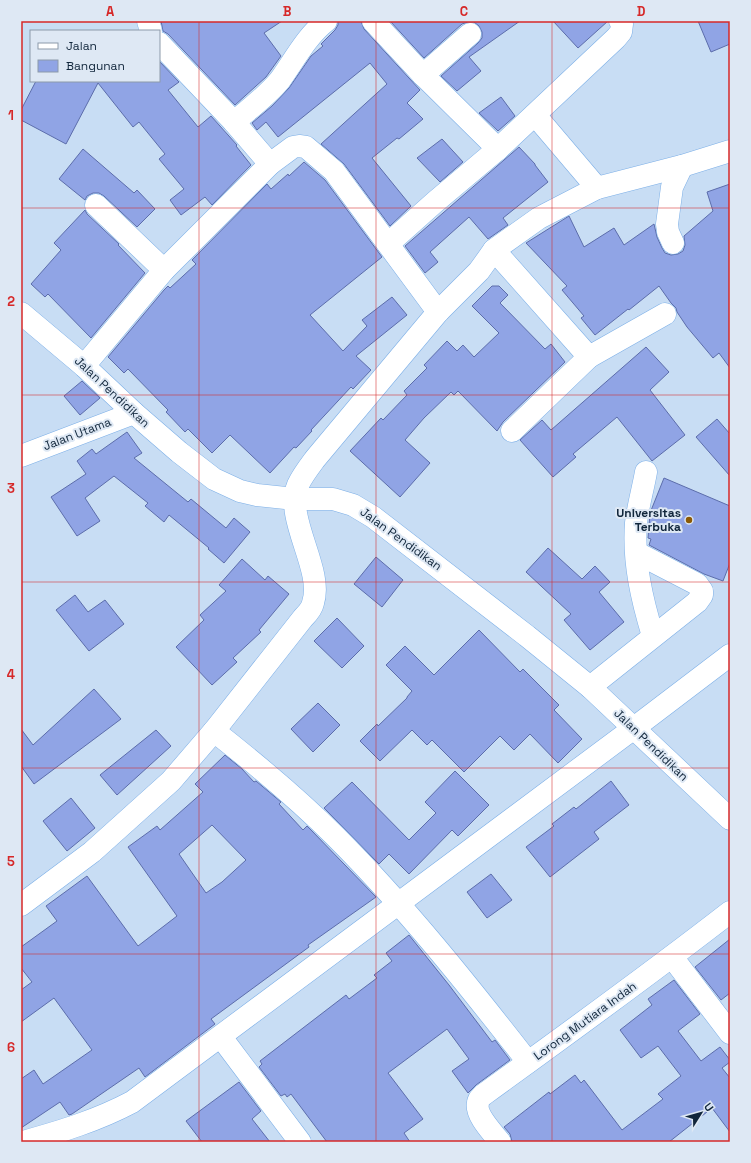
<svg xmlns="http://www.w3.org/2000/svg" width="751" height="1163" font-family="'Space Grotesk',sans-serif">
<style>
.building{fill:#90a4e5;stroke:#5c6dab;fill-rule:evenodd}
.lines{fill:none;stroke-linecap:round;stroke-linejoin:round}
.minor-casing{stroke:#7cafe7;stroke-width:23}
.minor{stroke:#fff;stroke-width:22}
.grid{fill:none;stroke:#d62828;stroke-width:1;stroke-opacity:0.55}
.poi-dot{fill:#8c5a05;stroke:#dee8f4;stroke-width:1.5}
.labels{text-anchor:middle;stroke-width:4;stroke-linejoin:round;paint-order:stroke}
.street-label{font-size:12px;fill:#11263b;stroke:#dee8f4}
.poi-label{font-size:12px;font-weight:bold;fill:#11263b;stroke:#dee8f4;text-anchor:end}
.neatline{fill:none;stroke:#d62828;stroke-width:1.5}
.grid-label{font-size:13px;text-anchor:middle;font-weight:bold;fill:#d62828}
</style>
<rect width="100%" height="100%" fill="#c8ddf4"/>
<!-- building -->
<g class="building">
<path d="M161,21H282L264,33L281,56L266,77L235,105L168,34L163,31Z"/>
<path d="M338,21H361L364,29L420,90L407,103L423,119L399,139L397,138L372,158L411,206L390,226L344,164L321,144L387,84L370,63L278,137L266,122L257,130L252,123L272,106L289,88L311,56L323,46L321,44L335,30L338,25Z"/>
<path d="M390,21H520L469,57L481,71L457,91L441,76L478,43L482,38V32L479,26L474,22H468L462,24L424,58Z"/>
<path d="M553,21H608L578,48Z"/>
<path d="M698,21H730V44L711,52Z"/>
<path d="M159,61L179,82L168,90L198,127L211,116L237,145L236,146L251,165L212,205L205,197L181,215L170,200L184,189L159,159L165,154L139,122L133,127L98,83L66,144L21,120V110L36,81H159Z"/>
<path d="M501,97L515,116L498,131L479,113Z"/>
<path d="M442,139L463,162L440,182L417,158Z"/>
<path d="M519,147L535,164V165L548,182L503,218L508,225L488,239L469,217L430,252L438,262L425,273L405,246Z"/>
<path d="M83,149L134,193L137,190L155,209L137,227L104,196L99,193H93L87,196L85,200L59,179Z"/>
<path d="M304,162L325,180L382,257L310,315L343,351L367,326L362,320L392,297L407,315L356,356L371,370L353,389L351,387L311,430L312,431L296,448L294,447L270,473L230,435L212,453L188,429L185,432L166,412L168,410L128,369L124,373L108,357L164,290L168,286L170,288L196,264L192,260L267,184L271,189L288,174L289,176Z"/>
<path d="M730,184V368L719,353L713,358L687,327L677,312L676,308L671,303L659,286L629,310L628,309L595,335L581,318L584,316L562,290L567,286L526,243L569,216L584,247L614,228L624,245L654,224L657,237L662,248L665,253L671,255L678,254L683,251L685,245L684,236L713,211L707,192Z"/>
<path d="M85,210L87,214L119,244L118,245L145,273L91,338L48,294L45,297L31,284L61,250L54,243Z"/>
<path d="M492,286H499L508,295L500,303L545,349L551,344L565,362L503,422L497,431L458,391L454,395L451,392L424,418L405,440L430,463L400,497L350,451L381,418L383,420L407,395L404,391L427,368L424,365L447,341L457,351L463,345L474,357L499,333L472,306Z"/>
<path d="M646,347L669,372L650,390L685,435L652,461L617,417L573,454L576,457L553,477L520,440L542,420L551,430Z"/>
<path d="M82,381L100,398L80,415L64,396Z"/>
<path d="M717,419L730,434V476L696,437Z"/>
<path d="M127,432L142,453L134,458L188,502L191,499L226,528L234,518L250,532L224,563L208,549L209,548L169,515L164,522L145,506L148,503L114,476L85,498L100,521L77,536L51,497L86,474L77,461L92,449L96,454Z"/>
<path d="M664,478L730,506V563L723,581L704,574L649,545L651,539L648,538L650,513Z"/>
<path d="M548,548L582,579L595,566L610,582L599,592L624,622L590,650L564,620L571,614L526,572Z"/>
<path d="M376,557L403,580L382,607L354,584Z"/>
<path d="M242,559L265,580L268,576L289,594L259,630L261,632L233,658L237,662L212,685L176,647L204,620L200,615L226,591L219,585Z"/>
<path d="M75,595L88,612L105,600L124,624L89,651L56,610Z"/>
<path d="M337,618L364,646L342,668L314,641Z"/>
<path d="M479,630L520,672L523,669L559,705L554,710L582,739L558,763L530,734L514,750L500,736L464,772L432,740L427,745L412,730L380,761L360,741L377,724L378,726L407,698V697L412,691L386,665L405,646L434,675Z"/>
<path d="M94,689L121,719L34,784L21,766V729L33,745Z"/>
<path d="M318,703L340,725L313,752L291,729Z"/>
<path d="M156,730L171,746L117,795L100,775Z"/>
<path d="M225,755L242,769L254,782L256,781L281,802L279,804L303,830L307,826L312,831L376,897L308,945L309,947L211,1019L215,1024L145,1077L139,1068L72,1114L69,1115L60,1102L21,1128V1079L34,1070L43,1084L92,1050L54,998L21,1022V990L32,982L21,968V947L57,921L46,906L87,876L138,946L177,916L128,847L157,826L160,830L203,792L195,784ZM212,825L246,860L222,882L206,893L179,854Z"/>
<path d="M455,771L489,805L458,836L452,830L409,874L389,854L379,864L324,808L352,782L409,840L436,813L425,802Z"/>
<path d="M611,781L629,805L594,832L599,839L550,877L526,847L554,826L552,824L574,807L576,809Z"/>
<path d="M71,798L95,828L67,851L43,821Z"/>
<path d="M491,874L512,900L487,918L467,892Z"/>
<path d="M409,935L449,985L492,1042L495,1040L510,1060L476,1085L468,1093L452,1071L469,1059L447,1029L388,1073L423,1119L404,1133L410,1142H327L291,1094L287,1097L285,1094L281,1096L259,1067L262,1064L260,1061L346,995L349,999L377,978L374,975L392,961L386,953Z"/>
<path d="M730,939V993L721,1000L695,967Z"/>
<path d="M674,980L700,1014L678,1031L701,1061L720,1047L730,1060V1062L722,1068L730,1078V1132L712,1108L669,1142H512L510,1134L504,1127L549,1092L550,1094L575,1075L581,1083L584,1080L622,1130L663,1099L658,1094L681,1076L658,1046L641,1058L620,1030L652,1005L648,999Z"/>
<path d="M239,1082L261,1111L252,1119L270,1142H202L186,1121Z"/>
</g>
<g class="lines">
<defs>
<g id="minor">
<path d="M148,21L151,31"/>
<path d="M373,21L423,75L498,149"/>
<path d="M159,43L234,122L270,164"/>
<path d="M423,75L470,34"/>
<path d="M535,115L597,188"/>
<path d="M234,122C249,109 267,96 280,80C295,59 306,37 326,21"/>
<path d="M96,205L164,270"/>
<path d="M673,243L668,232L667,224L672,187L682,166"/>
<path d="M388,244L435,202L498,149L616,38L621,32L622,24L620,21"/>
<path d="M494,250L589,357L665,314"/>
<path d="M21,313L84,366L134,413L179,452L214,479L240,491L257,495L295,499H333L353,505L373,517L527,636L590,687L730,819"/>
<path d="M84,366L164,270L270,164L293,147L299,146L306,147L334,171L438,312"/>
<path d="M512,431L589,357"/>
<path d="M21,456L134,413"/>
<path d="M646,472C643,489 638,506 636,523C633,562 642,600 653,636"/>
<path d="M590,687L697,602L702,595V591L697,584L637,553"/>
<path d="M214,731C256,764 297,798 335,836C405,906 467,984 528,1062"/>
<path d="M21,905L92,852L171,781L214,731L303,618C307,614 312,608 313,603C324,569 284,519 298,485C302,476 309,467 315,459L438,312L479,271L494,250L539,218L597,188L682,166L730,151"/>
<path d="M672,957L730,1033"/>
<path d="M221,1037L300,1142"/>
<path d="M23,1142C62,1131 96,1121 132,1102L634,728L730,655"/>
<path d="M500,1142C493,1133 475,1115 478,1103C478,1099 481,1097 483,1095C566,1035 649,975 730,912"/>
</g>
</defs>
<!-- minor casing -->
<use href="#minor" class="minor-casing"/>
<!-- minor -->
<use href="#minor" class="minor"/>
</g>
<!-- grid -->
<path class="grid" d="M199,21V1142M376,21V1142M552,21V1142M21,208H730M21,395H730M21,582H730M21,768H730M21,954H730"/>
<!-- markers -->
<circle class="poi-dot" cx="689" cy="520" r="4"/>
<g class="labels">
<!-- street labels -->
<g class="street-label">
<text transform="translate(112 392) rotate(43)" y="4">Jalan Pendidikan</text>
<text transform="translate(77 434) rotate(-21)" y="4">Jalan Utama</text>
<text transform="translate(401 539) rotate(36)" y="4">Jalan Pendidikan</text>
<text transform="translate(651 745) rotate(44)" y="4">Jalan Pendidikan</text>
<text transform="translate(585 1021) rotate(-36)" y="4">Lorong Mutiara Indah</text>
</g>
<!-- poi labels -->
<g class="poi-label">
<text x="681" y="517">Universitas<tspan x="681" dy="14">Terbuka</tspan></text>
</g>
</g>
<!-- border -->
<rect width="751" height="1163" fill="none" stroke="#dee8f4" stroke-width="44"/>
<!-- legend -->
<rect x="30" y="30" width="130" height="52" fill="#dee8f4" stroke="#8c9aaa"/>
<rect x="38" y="43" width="20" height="6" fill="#ffffff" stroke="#8c9aaa"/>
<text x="66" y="50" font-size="12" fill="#11263b">Jalan</text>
<rect x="38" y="60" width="20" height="12" fill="#90a4e5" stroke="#8c9aaa"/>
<text x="66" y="70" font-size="12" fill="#11263b">Bangunan</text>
<!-- north arrow -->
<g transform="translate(701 1113) rotate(53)" stroke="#dee8f4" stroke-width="3" paint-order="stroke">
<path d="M0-3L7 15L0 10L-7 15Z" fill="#11263b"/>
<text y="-6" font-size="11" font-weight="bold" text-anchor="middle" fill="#11263b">U</text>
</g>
<rect x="22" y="22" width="707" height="1119" class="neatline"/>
<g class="grid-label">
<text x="110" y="16">A</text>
<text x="287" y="16">B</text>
<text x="464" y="16">C</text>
<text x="641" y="16">D</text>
<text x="11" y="120">1</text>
<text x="11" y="306">2</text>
<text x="11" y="493">3</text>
<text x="11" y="679">4</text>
<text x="11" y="866">5</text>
<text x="11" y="1052">6</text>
</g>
</svg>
